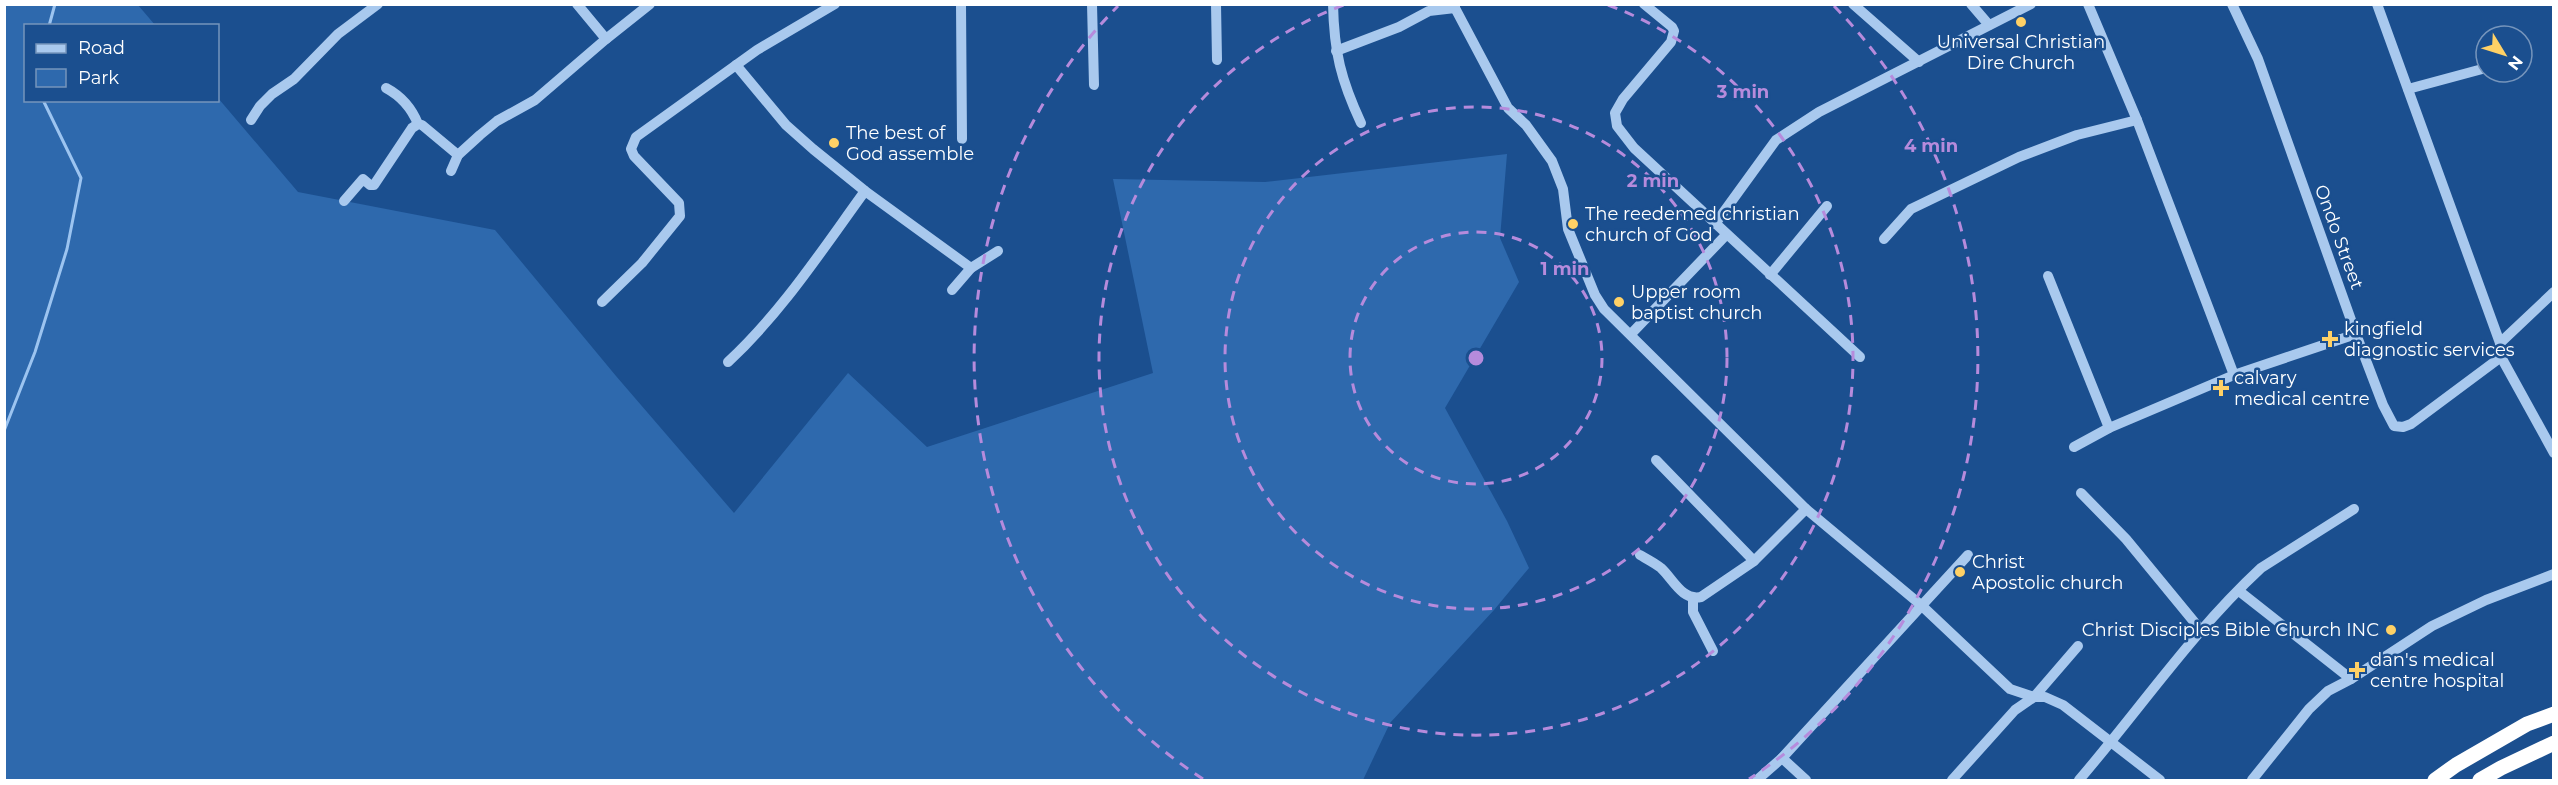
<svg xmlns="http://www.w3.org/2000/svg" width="2558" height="785" font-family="Montserrat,sans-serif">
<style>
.green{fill:#2e69ad}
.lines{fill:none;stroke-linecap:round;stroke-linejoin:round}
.stream{stroke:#9cc4f0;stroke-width:3}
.minor{stroke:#a9c9ee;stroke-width:10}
.highway{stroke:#fff;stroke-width:15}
.ring{fill:none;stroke:#b68bdc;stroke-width:3;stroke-dasharray:10 8}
.poi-dot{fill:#ffd166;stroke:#1b4f8f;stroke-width:2}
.labels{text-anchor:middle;stroke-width:5;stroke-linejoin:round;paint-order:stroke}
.poi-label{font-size:18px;fill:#fff;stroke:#1b4f8f;text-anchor:start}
.street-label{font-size:18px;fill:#fff;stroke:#1b4f8f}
.centre{fill:#b68bdc;stroke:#1b4f8f;stroke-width:3}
.ring-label{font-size:18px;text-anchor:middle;font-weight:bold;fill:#b68bdc;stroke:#1b4f8f;stroke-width:5;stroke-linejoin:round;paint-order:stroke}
</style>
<rect width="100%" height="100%" fill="#1b4f8f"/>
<!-- green -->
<path class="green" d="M5,5H138L155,25L26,26V100H218V98L298,192L495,230L616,376L734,513L848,373L927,447L1153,373L1113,179L1265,182L1507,154L1500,238L1519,282L1445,408L1507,521L1529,568L1494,610L1390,723L1363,780H5Z"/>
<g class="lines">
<!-- stream -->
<g class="stream">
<path d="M49,26L55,4"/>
<path d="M4,431L35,352L67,249L81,178L43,100"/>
</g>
<!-- minor -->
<g class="minor">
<path d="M577,4L606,39L650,4"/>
<path d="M961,4L962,139"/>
<path d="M1092,4L1094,85"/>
<path d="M1216,4L1217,60"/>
<path d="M1333,4C1334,52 1341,80 1361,123"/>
<path d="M1455,4V8L1508,108L1526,125L1552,161L1563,189L1568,229L1595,295L1604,309L1806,509L1921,605L2010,689L2034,697H2045L2063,705L2160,780"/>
<path d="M1644,4L1672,27L1674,31L1671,42L1623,99L1615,113L1617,126L1634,148L1860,357"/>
<path d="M1853,4L1919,62"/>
<path d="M1971,4L1989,25"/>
<path d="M2088,4L2137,120L2234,375"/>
<path d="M2232,4L2258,59L2356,334L2383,405L2394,426L2403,427L2411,424L2501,357"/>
<path d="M2377,4L2500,343L2501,357L2554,453"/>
<path d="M1336,51L1399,27L1429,11L1455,8"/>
<path d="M736,65L786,125L813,149L865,191L971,268"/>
<path d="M386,88C401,96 412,109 418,124"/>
<path d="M2408,89L2486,68"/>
<path d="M251,120L260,106L272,94L294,79L338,34L378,4"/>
<path d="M451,171L458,155L480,135L497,121L535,100L606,39"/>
<path d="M344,201L363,179L370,185H374L412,128L418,124L422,125L458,155"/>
<path d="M1715,224L1776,140L1819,112L2031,4"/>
<path d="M1884,239L1911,209L2019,157L2077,135L2137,120"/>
<path d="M1770,275L1827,206"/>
<path d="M2048,276L2109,428"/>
<path d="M952,290L971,268L998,251"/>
<path d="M602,302L642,263L680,216L679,203L634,156L631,149L636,137L757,50L835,4"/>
<path d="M1631,334L1726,235"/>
<path d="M2500,343L2554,292"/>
<path d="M728,362C782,312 822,250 865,191"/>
<path d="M2074,447L2109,428L2234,375L2356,334"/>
<path d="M1656,460L1754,561"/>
<path d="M2081,493L2126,539L2200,629"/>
<path d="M1640,555C1647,559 1655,563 1661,568C1673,579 1682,601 1701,597L1754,561L1806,509"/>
<path d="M2239,591L2351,679"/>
<path d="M1693,599V612L1713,651"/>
<path d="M1782,758L1806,780"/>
<path d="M1757,780L1782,758L1968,555"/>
<path d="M1952,780L2015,710L2034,697L2078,646"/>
<path d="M2079,780C2140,709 2192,632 2261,568L2354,509"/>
<path d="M2252,780L2309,709L2328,691L2351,679L2432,626L2486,600L2554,574"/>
</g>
<!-- highway -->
<g class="highway">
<path d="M2435,780L2456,765L2527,724L2554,714"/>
<path d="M2480,780L2501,768L2554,743"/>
</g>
</g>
<!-- distance rings -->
<g class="ring">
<circle cx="1476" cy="358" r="126"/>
<circle cx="1476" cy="358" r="251"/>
<path d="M1608 5A377 377 0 1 1 1344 5"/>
<path d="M1203 779A502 502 0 0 1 1118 6M1834 6A502 502 0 0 1 1749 779"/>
</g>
<!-- markers -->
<g class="poi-dot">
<circle cx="2021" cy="22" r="6"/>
<circle cx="834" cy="143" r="6"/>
<circle cx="1573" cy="224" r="6"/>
<circle cx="1619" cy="302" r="6"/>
<path d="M2327 330h6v6h6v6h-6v6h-6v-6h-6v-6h6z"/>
<path d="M2218 379h6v6h6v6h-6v6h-6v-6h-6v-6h6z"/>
<circle cx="1960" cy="572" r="6"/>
<circle cx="2391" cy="630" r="6"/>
<path d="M2354 661h6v6h6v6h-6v6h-6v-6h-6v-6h6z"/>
</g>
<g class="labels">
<!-- poi labels -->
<g class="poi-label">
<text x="2021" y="48" text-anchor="middle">Universal Christian<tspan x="2021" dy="21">Dire Church</tspan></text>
<text x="846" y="139">The best of<tspan x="846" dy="21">God assemble</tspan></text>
<text x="1585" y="220">The reedemed christian<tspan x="1585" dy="21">church of God</tspan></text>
<text x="1631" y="298">Upper room<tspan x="1631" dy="21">baptist church</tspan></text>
<text x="2344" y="335">kingfield<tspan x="2344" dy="21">diagnostic services</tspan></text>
<text x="2234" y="384">calvary<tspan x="2234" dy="21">medical centre</tspan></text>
<text x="1972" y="568">Christ<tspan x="1972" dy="21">Apostolic church</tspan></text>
<text x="2379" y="636" text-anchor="end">Christ Disciples Bible Church INC</text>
<text x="2370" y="666">dan's medical<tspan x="2370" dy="21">centre hospital</tspan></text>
</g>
<!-- street labels -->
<g class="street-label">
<text transform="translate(2339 237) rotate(70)" y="6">Ondo Street</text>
</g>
</g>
<circle cx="1476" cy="358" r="9" class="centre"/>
<g class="ring-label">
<text x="1743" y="98">3 min</text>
<text x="1931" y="152">4 min</text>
<text x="1653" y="187">2 min</text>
<text x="1565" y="275">1 min</text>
</g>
<!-- border -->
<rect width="2558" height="785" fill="none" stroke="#ffffff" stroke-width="12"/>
<!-- legend -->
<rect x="24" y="24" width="195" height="78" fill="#1b4f8f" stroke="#7695bc" stroke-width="1.5"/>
<rect x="36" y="44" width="30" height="9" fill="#a9c9ee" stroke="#7695bc" stroke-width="1.5"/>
<text x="78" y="54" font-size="18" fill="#ffffff">Road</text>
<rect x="36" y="69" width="30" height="18" fill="#2e69ad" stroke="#7695bc" stroke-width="1.5"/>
<text x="78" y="84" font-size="18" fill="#ffffff">Park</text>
<!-- north arrow -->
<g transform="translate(2504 54) rotate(128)"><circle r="28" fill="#1b4f8f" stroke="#7695bc" stroke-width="1.5"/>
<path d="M0-4.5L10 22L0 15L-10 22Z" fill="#ffd166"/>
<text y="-9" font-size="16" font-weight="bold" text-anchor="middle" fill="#ffffff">N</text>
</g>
</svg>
